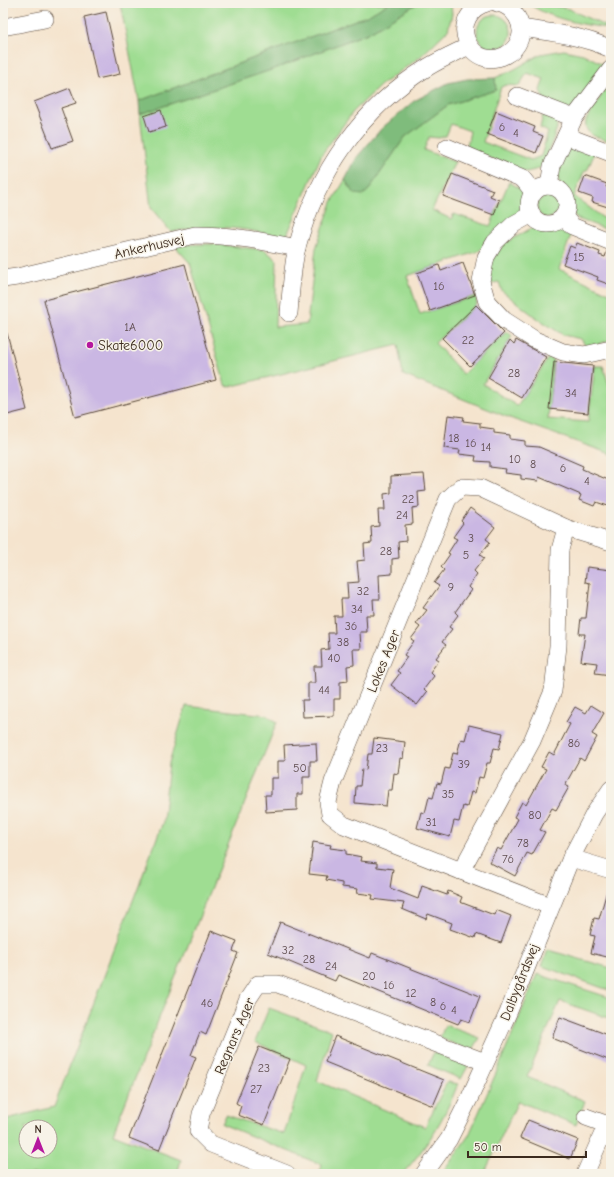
<svg xmlns="http://www.w3.org/2000/svg" width="614" height="1177" font-family="'Comic Neue',sans-serif">
<style>
.green{fill:#9fdd92;stroke:#6d8458;fill-rule:evenodd}
.forest{fill:#7fbc7c;stroke:#5d734d}
.building{fill:#cab7e3}
.lines{fill:none;stroke-linecap:round;stroke-linejoin:round}
.street-casing{stroke:#574638;stroke-width:18}
.street{stroke:#fff;stroke-width:17}
.poi-dot{fill:#b5179e;stroke:#f7f3e8;stroke-width:1.5}
.labels{text-anchor:middle;stroke-width:3;stroke-linejoin:round;paint-order:stroke}
.number-label{font-size:12px;fill:#5f4d4f}
.street-label{font-size:14px;fill:#3b2a1e;stroke:#f7f3e8}
.poi-label{font-size:14px;fill:#3b2a1e;stroke:#f7f3e8;text-anchor:start}
</style>
<rect width="100%" height="100%" fill="#f7f3e8"/>
<filter id="ink" filterUnits="userSpaceOnUse"><feTurbulence type="fractalNoise" baseFrequency=".025" numOctaves="2"/><feDisplacementMap in="SourceGraphic" scale="8" xChannelSelector="R" yChannelSelector="G"/><feConvolveMatrix kernelMatrix="1 2 1 2 8 2 1 2 1" color-interpolation-filters="sRGB"/></filter>
<filter id="wash" filterUnits="userSpaceOnUse"><feTurbulence type="fractalNoise" baseFrequency=".012" numOctaves="4" result="noise"/><feDisplacementMap in="SourceGraphic" scale="16" xChannelSelector="R" yChannelSelector="G"/><feGaussianBlur stdDeviation="0.9" result="paint"/><feColorMatrix in="noise" values="0 0 0 0 0 0 0 0 0 0 0 0 0 0 0 0 0 1.4 0 .05"/><feComposite in="paint" operator="in"/></filter>
<g filter="url(#wash)">
<rect width="100%" height="100%" fill="#f5e4ce"/>
<!-- green -->
<g class="green">
<path d="M120,3H389L369,15L139,101Z"/>
<path d="M418,3H451L452,14L448,30L420,57L381,85L353,112L322,154L287,235C269,236 257,231 240,229C217,226 194,228 171,232L151,208L140,114L274,69L368,33Z"/>
<path d="M527,3H549L550,5L569,9L611,29C582,24 552,20 527,3Z"/>
<circle cx="494" cy="32" r="17"/>
<path d="M564,50L583,54L605,65L576,108L566,110L543,98L540,90L544,79L527,73L519,86L506,85L501,87L483,142L531,160L541,156L548,132L540,128L543,115L556,120L557,128L543,166L535,170L526,172L471,151L467,146L470,131L451,124L446,136L439,138L429,137L424,150L455,162L432,210L451,219L454,214L490,226L509,182L523,190L524,207L520,217L495,234L479,251L407,276L420,314L476,296L477,304L435,343L463,374L507,331L512,336L483,384L517,406L549,357L553,360L548,419L588,422L595,366H603L611,391V454L515,420L403,375L398,345L229,387L225,385L190,263L174,245L213,244L265,250L277,260L275,327L300,325L307,324L316,248L332,202L345,180L355,194L368,191L405,137L448,105L495,90V78L513,70L541,54Z"/>
<path d="M611,80V142C598,137 583,136 586,120Z"/>
<path d="M571,145L595,152L588,169L584,172L574,196L611,224V231L578,219L573,214V203L569,192L560,184L558,179L562,153Z"/>
<circle cx="548" cy="207" r="11"/>
<path d="M535,228L546,232L560,229L571,235L559,269L611,294V337L608,341L587,348L581,339L563,335L534,316L502,291L499,282L487,284L491,260L504,244L530,229Z"/>
<path d="M186,706L267,715L277,722L113,1134L181,1160L177,1174H3V1120L54,1107L163,822L169,763ZM26,1127H50V1151H26Z"/>
<path d="M548,950L611,968V991L542,966Z"/>
<path d="M537,974L611,998V1019L560,1001L527,1077L585,1101L576,1125L518,1101L484,1174H442L469,1135L500,1064Z"/>
<path d="M269,1008L332,1031L317,1081L425,1127L447,1082L458,1084C445,1117 427,1148 402,1174H319L322,1165L222,1124L226,1115L284,1134L306,1065L255,1042Z"/>
<path d="M445,1025L480,1038L472,1051L440,1038Z"/>
<path d="M434,1052L468,1066L461,1079L428,1065Z"/>
</g>
<!-- forest -->
<g class="forest">
<path d="M389,3H418L368,33L274,69L140,114L139,101L369,15Z"/>
<path d="M495,78L496,90L448,105L405,137L368,191L363,195L355,194L345,180L357,157L382,128L414,101L448,83L467,79Z"/>
</g>
<g id="blocks">
<!-- building -->
<g class="building">
<path d="M106,12L120,74L97,79L84,17Z"/>
<path d="M70,88L76,103L61,108L73,141L52,148L34,102Z"/>
<path d="M161,110L166,127L149,132L144,116Z"/>
<path d="M496,111L535,127L533,132L543,136L536,153L487,134Z"/>
<path d="M452,174L493,190L490,196L499,200L494,215L443,196Z"/>
<path d="M585,176L607,184L606,187L611,189V208L592,202L593,198L579,193Z"/>
<path d="M577,243L600,252L599,255L605,257L607,251L611,252V285L597,280L598,277L563,264L570,246L575,248Z"/>
<path d="M463,263L475,295L430,311L417,273L439,265L441,271Z"/>
<path d="M185,264L216,380L75,417L44,300Z"/>
<path d="M476,305L504,333L470,366L442,338Z"/>
<path d="M3,333H7L27,410L3,416Z"/>
<path d="M510,340L514,344L516,340L546,357L522,398L488,378Z"/>
<path d="M554,362L593,366L588,413L549,409Z"/>
<path d="M448,415L464,417L463,421L480,423V427L494,429V433L510,435V439L525,441V446L539,447L583,466L582,469L611,481V507L596,502L594,506L579,500L581,495L539,477L538,481L521,479V475L505,473L506,469L490,467V462L475,461L476,456L459,454L460,450L444,448Z"/>
<path d="M424,474L426,491L418,492L419,507L412,508L413,524L405,525L406,541L398,542L399,558L392,559V574L379,575L380,599H373L374,615H366L367,632H360L361,649H353L354,665L347,666L348,681L340,682V699H334V716L303,717L302,700H308V683H315L314,666H322L321,650L329,649L328,633H335L334,616H342L341,599H348L347,583L359,582L357,561L365,560L364,544L372,543L371,527L379,526L378,510H385L384,494L391,493V476Z"/>
<path d="M470,508L495,527L486,539L490,542L480,555L484,558L474,571L477,574L468,587L471,590L455,612L458,615L449,627L452,629L442,642L446,645L436,658L439,660L430,672L434,676L424,689L427,692L417,705L391,685L400,673L397,671L407,657L404,655L414,641L411,639L420,627L416,624L427,610L423,608L439,586L434,583L444,570L441,567L450,554L448,553L457,539L453,537L463,523L461,521Z"/>
<path d="M587,567L611,570V635L609,649H611V675L595,673L597,663L581,661L585,634H579L581,618H586L590,583L585,582Z"/>
<path d="M591,705L604,713L592,734L597,737L584,761L580,758L565,785L569,787L556,810L552,808L540,830L545,832L532,855L527,853L515,876L489,862L497,848L501,850L518,819L514,817L522,802L526,805L546,769L541,767L549,752L554,755L570,724L566,722L575,707L586,713Z"/>
<path d="M469,725L503,733L499,749L494,748L490,763H487L483,778L479,777L475,793L471,792L467,807L463,806L459,822L454,821L450,837L417,828L421,812L425,813L429,797L433,798L437,783L441,784L445,768L449,769L453,753L457,754L461,739L465,740Z"/>
<path d="M374,738L405,742L403,759L400,758L398,774L394,773L392,790H388L386,806L355,803L356,786H360L362,769L366,770L368,754H372Z"/>
<path d="M316,743L317,761H310V777H303V794H297V810L266,812L265,795H271V778H278V761H285L284,745Z"/>
<path d="M313,842L331,845L330,848L346,850V854L362,857L361,861L377,863V867L393,869L390,888L418,899L422,886L447,895L448,891L462,897L460,902L494,915L496,910L511,916L501,943L476,934L475,938L450,929L452,923L428,914L426,919L402,909L404,903L372,899L373,895L357,893L358,889L342,887V883L326,880L327,876L309,874Z"/>
<path d="M607,891L611,892V958L591,953L595,936L590,935L594,918L599,919Z"/>
<path d="M280,922L370,958L372,953L480,996L470,1022L461,1019L458,1024L338,975L335,981L268,953Z"/>
<path d="M211,931L237,941L233,951L238,953L206,1035L200,1032L191,1055L196,1057L159,1150L129,1138Z"/>
<path d="M560,1017L611,1036V1061L552,1038Z"/>
<path d="M335,1036L444,1080L433,1106L325,1062Z"/>
<path d="M259,1047L290,1059L264,1125L238,1115L241,1106L236,1103Z"/>
<path d="M528,1120L578,1140L570,1159L520,1138Z"/>
</g>
</g>
</g>
<g filter="url(#ink)">
<use href="#blocks" fill-opacity="0" stroke="#574638" stroke-width="1"/>
<g class="lines">
<defs>
<g id="street">
<path d="M487,3C470,7 460,25 467,41C483,78 536,50 517,17C512,9 506,4 497,3"/>
<path d="M3,27L45,19"/>
<path d="M521,28C551,32 583,36 611,49"/>
<path d="M517,96L574,118"/>
<path d="M566,136L611,153"/>
<path d="M447,147L523,179L534,193"/>
<path d="M549,186L552,166L574,118L611,69"/>
<circle cx="548" cy="205" r="19"/>
<path d="M532,214L514,224L495,242L486,257L481,281L487,302L504,320L535,340L563,352L584,355L611,349"/>
<path d="M564,217L572,226L611,242"/>
<path d="M3,279L17,277L195,235C232,235 262,241 297,248"/>
<path d="M289,313C291,291 292,268 297,247C317,173 362,107 428,67C441,59 455,53 469,46"/>
<path d="M571,858L611,870"/>
<path d="M461,871L532,741L553,691L558,646L560,550L566,528"/>
<path d="M550,906L344,825L330,814L328,802L333,782L448,499L461,487L480,488L566,528L611,542"/>
<path d="M586,1117L611,1126"/>
<path d="M287,1174L211,1144L198,1131L201,1114L248,999L258,984H278L485,1062"/>
<path d="M424,1174L449,1139L470,1097L508,1013L571,858L594,814L611,789"/>
<path d="M585,1174L607,1124"/>
</g>
</defs>
<!-- street casing -->
<use href="#street" class="street-casing"/>
<!-- street -->
<use href="#street" class="street"/>
</g>
</g>
<!-- markers -->
<circle class="poi-dot" cx="90" cy="345" r="4"/>
<g class="labels">
<!-- number labels -->
<g class="number-label">
<text x="502" y="131">6</text>
<text x="516" y="137">4</text>
<text x="579" y="261">15</text>
<text x="439" y="290">16</text>
<text x="130" y="331">1A</text>
<text x="468" y="344">22</text>
<text x="514" y="377">28</text>
<text x="571" y="397">34</text>
<text x="454" y="442">18</text>
<text x="471" y="447">16</text>
<text x="486" y="451">14</text>
<text x="515" y="463">10</text>
<text x="533" y="468">8</text>
<text x="563" y="472">6</text>
<text x="587" y="485">4</text>
<text x="408" y="503">22</text>
<text x="402" y="519">24</text>
<text x="471" y="542">3</text>
<text x="386" y="555">28</text>
<text x="466" y="559">5</text>
<text x="451" y="591">9</text>
<text x="363" y="595">32</text>
<text x="357" y="613">34</text>
<text x="351" y="630">36</text>
<text x="343" y="646">38</text>
<text x="334" y="662">40</text>
<text x="324" y="694">44</text>
<text x="574" y="747">86</text>
<text x="382" y="752">23</text>
<text x="464" y="768">39</text>
<text x="300" y="772">50</text>
<text x="448" y="798">35</text>
<text x="535" y="819">80</text>
<text x="431" y="826">31</text>
<text x="523" y="847">78</text>
<text x="508" y="863">76</text>
<text x="288" y="954">32</text>
<text x="309" y="963">28</text>
<text x="331" y="970">24</text>
<text x="369" y="980">20</text>
<text x="389" y="989">16</text>
<text x="411" y="997">12</text>
<text x="433" y="1006">8</text>
<text x="207" y="1007">46</text>
<text x="443" y="1010">6</text>
<text x="454" y="1014">4</text>
<text x="264" y="1072">23</text>
<text x="256" y="1093">27</text>
</g>
<!-- street labels -->
<g class="street-label">
<text transform="translate(149 246) rotate(-13)" y="5">Ankerhusvej</text>
<text transform="translate(383 661) rotate(-68)" y="5">Lokes Ager</text>
<text transform="translate(519 982) rotate(-68)" y="5">Dalbygårdsvej</text>
<text transform="translate(234 1036) rotate(-67)" y="5">Regnars Ager</text>
</g>
<!-- poi labels -->
<g class="poi-label">
<text x="98" y="350">Skate6000</text>
</g>
</g>
<!-- margin -->
<rect width="614" height="1177" fill="none" stroke="#f7f3e8" stroke-width="16"/>
<!-- north arrow -->
<g transform="translate(38 1139)"><circle r="19" fill="#f7f3e8" stroke="#aca397"/>
<path d="M0-3L7 15L0 10L-7 15Z" fill="#b5179e"/>
<text y="-6" font-size="11" font-weight="bold" text-anchor="middle" fill="#3b2a1e">N</text>
</g>
<!-- scale -->
<path d="M468 1151v6h118v-6" fill="none" stroke="#3b2a1e" stroke-width="2"/>
<text x="474" y="1151" font-size="12" fill="#3b2a1e" stroke="#f7f3e8" stroke-width="3" paint-order="stroke">50 m</text>
</svg>
